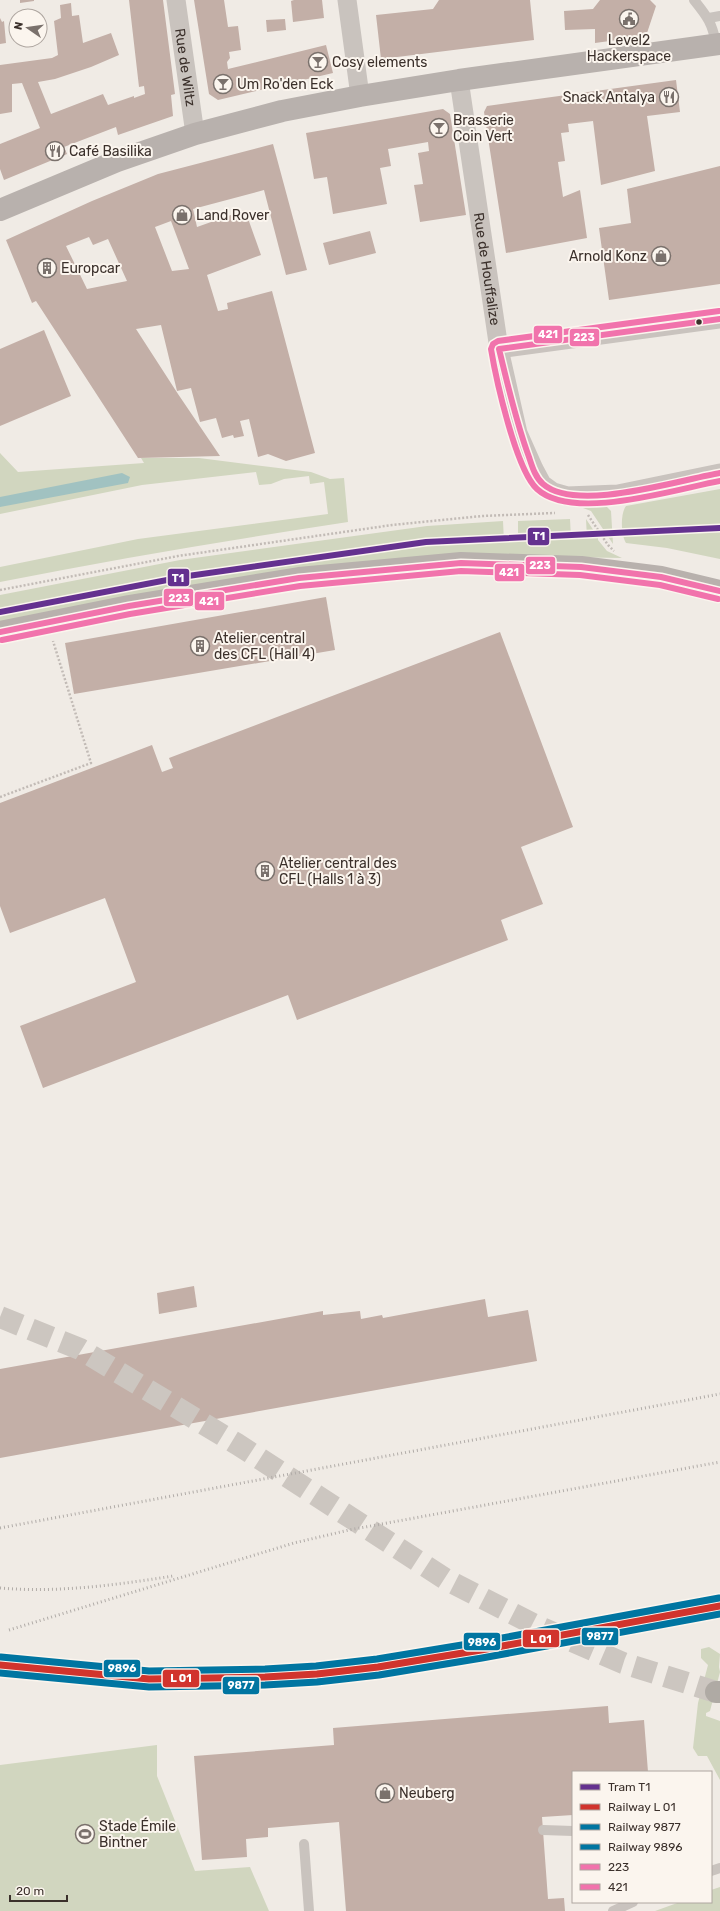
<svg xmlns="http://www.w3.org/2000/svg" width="720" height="1911" font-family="Rubik,sans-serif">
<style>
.green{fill:#d1d6bf}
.water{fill:#a1c2c1}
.building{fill:#c3afa7;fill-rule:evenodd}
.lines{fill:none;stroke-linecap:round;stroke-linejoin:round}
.highway-tunnel{stroke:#ccc6c0;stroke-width:22;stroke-dasharray:22 11;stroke-linecap:butt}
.path{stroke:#c2bbb6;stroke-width:2.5;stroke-dasharray:2 2;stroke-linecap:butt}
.lane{stroke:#c9c3be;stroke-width:10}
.street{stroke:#c9c3be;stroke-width:19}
.primary{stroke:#b8b1ad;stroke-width:22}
.highway{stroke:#afaaa4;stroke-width:22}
.rail{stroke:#b1aca8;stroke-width:3;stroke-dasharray:1 3;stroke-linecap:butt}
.bus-1-casing{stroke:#fbf5ee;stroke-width:9}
.bus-2-casing{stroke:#fbf5ee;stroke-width:9}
.bus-1{stroke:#f173ac;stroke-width:6}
.bus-2{stroke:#f173ac;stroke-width:6}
.rail-1-casing{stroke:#fbf5ee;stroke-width:10}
.rail-2-casing{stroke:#fbf5ee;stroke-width:10}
.rail-3-casing{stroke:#fbf5ee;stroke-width:10}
.rail-1{stroke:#d1342d;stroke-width:7}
.rail-2{stroke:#0075a1;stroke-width:7}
.rail-3{stroke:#0075a1;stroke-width:7}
.tram-1-casing{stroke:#fbf5ee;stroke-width:9}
.tram-1{stroke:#64318f;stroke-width:6}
.bus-dot{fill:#3b302b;stroke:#fbf5ee;stroke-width:1.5}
.labels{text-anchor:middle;stroke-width:4;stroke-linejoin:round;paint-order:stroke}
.poi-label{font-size:14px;fill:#3b302b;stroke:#fbf5ee;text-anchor:start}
.street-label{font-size:14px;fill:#3b302b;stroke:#fbf5ee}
.line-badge{stroke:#fbf5ee;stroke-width:1.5}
.badge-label{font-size:11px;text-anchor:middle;font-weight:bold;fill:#fff}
</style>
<rect width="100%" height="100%" fill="#f0ebe5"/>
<!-- green -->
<g class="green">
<path d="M0,453L18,472L144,463L141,458H199L311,472L330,479L344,478L348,522C231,540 116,559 0,582V567L138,539L328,514L324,482L310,484L309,476L284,479L271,484L259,485L256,472L142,485L0,514Z"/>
<path d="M720,489V559L667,548L626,543C621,535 620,514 626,506Z"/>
<path d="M607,507L611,511L613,544L591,511L583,508Z"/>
<path d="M570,519L571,538H587L586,519L598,537V540L607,551L622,558L562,557L0,623V595L180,560L427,526L503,521L504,542H518V521Z"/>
<path d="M709,1647L720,1654L719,1667L720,1672L710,1711L706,1713V1716L720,1721V1780L707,1756H698L693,1748L698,1703L708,1665L701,1658V1649Z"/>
<path d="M157,1745V1776L195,1871L250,1867L269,1911H0V1765Z"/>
<path d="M720,1887V1911H655L680,1902H711V1890Z"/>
</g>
<!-- water -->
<path class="water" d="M122,473L130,477L128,483L0,507V497Z"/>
<!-- building -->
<g class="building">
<path d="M20,0H34V1L20,3Z"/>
<path d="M129,0H163L175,94L171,95L173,116L118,135L116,127L64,147L67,154L4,180L0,169V144L40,128L22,83L12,84V112L0,114V65L52,58L58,55L54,21L61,18L60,5L71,3L72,16L79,15L83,43L111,33L119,55L91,67L55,79L38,82L51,114L103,94L108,105L134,96V98L145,94L144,86L139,87Z"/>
<path d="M194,0H224L228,27L238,26L241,50L229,52L230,58L227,62L228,69L326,45L333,73L218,100L209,94Z"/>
<path d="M294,0H322L324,18L293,22L291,1Z"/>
<path d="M439,0H530L534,40L381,59L376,15L433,9Z"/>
<path d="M600,0H650L656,6L646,36L595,43V29L565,30L564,11L593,9Z"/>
<path d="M0,18L2,22L4,21L6,43L0,44Z"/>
<path d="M285,19L286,30L267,32L266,20Z"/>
<path d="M676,80L680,112L647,116L655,171L601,185L593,121L568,124L569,132L561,133L565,161L558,162L563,197L580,190L587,238L506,253L484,112L487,106Z"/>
<path d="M443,109L450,114L466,215L420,222L414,185L423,184L418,153L429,151L428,142L388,149L391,166L380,168L387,204L333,214L327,177L314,179L306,133Z"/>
<path d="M273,144L307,270L286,275L264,190L193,209L197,227L245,210L261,255L207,275L218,311L228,309L227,303L272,291L315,453L286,461L268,454L258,457L249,419L240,421L244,436L234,438L233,435L222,438L216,418L200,422L191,388L177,391L161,325L136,329L178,394L220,456L138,458L36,301L32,303L6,240L92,201L158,174ZM171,221L189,269L172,271L155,227ZM89,237L93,245L108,239L127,281L87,289L66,246Z"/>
<path d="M720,166V284L609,300L599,228L631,223L627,189Z"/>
<path d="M370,231L376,253L329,265L323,243Z"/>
<path d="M44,330L71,396L0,426V349Z"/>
<path d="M326,597L335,650L74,694L65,643Z"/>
<path d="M500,632L573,827L521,847L543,904L501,920L508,940L297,1020L288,995L43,1088L20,1026L136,982L105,898L10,933L0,906V803L152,745L162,772L173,768L169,758Z"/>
<path d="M194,1286L197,1307L159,1314L157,1293Z"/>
<path d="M485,1299L488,1317L528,1310L537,1361L0,1458V1369L323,1311V1315L360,1311L361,1319L382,1315L383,1318Z"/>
<path d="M608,1706L609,1723L644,1720L648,1772H573V1815L542,1817L548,1899L564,1898L565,1911H346L339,1822L268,1828V1837L246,1839L247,1857L202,1860L194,1756L334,1745L333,1728Z"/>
</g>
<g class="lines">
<!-- highway-tunnel -->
<path class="highway-tunnel" d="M0,1317L80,1349L237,1444L447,1580L535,1625L623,1663L716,1692"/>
<!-- path -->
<g class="path">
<path d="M588,515L608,545L614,551"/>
<path d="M0,590L178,556L392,525L482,516L555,513"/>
<path d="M0,797L91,763L53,641"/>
</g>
<!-- lane -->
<g class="lane">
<path d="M694,0C707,16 713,24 716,45"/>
<path d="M709,18L720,16"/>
<path d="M543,1830L573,1831"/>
<path d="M304,1844L309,1911"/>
<path d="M711,1871L720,1868"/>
<path d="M613,1911L633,1902"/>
</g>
<!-- street -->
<g class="street">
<path id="s1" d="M176,0L195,134"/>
<path d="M347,0L360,96"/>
<path id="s2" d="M459,80L499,349L518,433L534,469L542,484L553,492L567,496L618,494L720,473"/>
<path d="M499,349L720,319"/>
</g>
<!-- primary -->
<g class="primary">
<path d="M0,210L117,161L195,134L282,111L360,96L459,80L720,44"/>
<path d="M0,632L129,606L299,578L461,563L581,567L661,577L720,591"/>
</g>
<!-- highway -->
<path class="highway" d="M716,1692H720"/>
<!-- rail -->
<g class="rail">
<path d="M0,1528L720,1394"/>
<path d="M0,1588C58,1593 116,1585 173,1576"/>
<path d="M9,1630L294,1543L349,1530L720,1462"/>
</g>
<defs>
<g id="bus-1">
<path d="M720,319L499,349C508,386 516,422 529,457C532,466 535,477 543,484C576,513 679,480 720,473"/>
<path d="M0,632L129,606L299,578L461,563L581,567L661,577L720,591"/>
</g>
<g id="bus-2">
<path d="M719,311L498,341L493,344L491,349C496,379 516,470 537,489C573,522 676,489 720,481"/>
<path d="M2,640L130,614L300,586L461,571L580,575L660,585L718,599"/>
</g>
</defs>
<!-- bus-1 casing -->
<use href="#bus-1" class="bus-1-casing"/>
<!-- bus-2 casing -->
<use href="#bus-2" class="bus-2-casing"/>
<!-- bus-1 -->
<use href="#bus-1" class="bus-1"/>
<!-- bus-2 -->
<use href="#bus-2" class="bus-2"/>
<defs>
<path id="rail-1" d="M0,1665L149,1679L265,1677L317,1674L378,1667L481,1650L720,1606"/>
<path id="rail-2" d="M0,1673L149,1687L265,1685L317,1682L379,1675L482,1658L720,1614"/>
<path id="rail-3" d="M1,1657L149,1671L265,1669L316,1666L377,1659L480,1642L719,1598"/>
</defs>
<!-- rail-1 casing -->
<use href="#rail-1" class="rail-1-casing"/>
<!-- rail-2 casing -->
<use href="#rail-2" class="rail-2-casing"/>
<!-- rail-3 casing -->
<use href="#rail-3" class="rail-3-casing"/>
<!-- rail-1 -->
<use href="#rail-1" class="rail-1"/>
<!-- rail-2 -->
<use href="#rail-2" class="rail-2"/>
<!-- rail-3 -->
<use href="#rail-3" class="rail-3"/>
<defs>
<path id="tram-1" d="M0,612L188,576L426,542L720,528"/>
</defs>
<!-- tram-1 casing -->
<use href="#tram-1" class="tram-1-casing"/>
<!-- tram-1 -->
<use href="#tram-1" class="tram-1"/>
</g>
<!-- icons -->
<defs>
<symbol id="civic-ring" viewBox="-11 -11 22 22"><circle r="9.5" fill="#fbf5ee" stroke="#7a716c" stroke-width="1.5"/><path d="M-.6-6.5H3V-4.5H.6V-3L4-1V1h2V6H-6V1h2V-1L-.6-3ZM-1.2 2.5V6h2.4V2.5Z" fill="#7a716c"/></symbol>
<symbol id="bar-ring" viewBox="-11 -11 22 22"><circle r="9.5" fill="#fbf5ee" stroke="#7a716c" stroke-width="1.5"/><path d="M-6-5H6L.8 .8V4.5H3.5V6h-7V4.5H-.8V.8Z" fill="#7a716c"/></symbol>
<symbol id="restaurant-ring" viewBox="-11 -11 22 22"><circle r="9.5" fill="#fbf5ee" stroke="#7a716c" stroke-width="1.5"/><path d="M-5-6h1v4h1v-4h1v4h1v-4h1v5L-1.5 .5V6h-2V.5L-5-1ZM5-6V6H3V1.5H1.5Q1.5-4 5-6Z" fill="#7a716c"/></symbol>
<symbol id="shop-ring" viewBox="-11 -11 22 22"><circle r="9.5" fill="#fbf5ee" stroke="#7a716c" stroke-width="1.5"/><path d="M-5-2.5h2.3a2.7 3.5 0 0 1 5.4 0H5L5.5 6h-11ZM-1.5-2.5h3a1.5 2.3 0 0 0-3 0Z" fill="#7a716c"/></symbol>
<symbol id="building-ring" viewBox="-11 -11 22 22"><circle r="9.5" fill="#fbf5ee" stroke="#7a716c" stroke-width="1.5"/><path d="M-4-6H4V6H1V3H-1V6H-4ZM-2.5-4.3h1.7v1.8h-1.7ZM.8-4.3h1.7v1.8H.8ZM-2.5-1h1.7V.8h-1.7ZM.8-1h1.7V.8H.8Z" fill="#7a716c"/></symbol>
<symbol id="stadium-ring" viewBox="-11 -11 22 22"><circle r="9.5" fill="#fbf5ee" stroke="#7a716c" stroke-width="1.5"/><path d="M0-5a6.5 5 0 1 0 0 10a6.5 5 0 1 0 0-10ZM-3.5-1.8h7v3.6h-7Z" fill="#7a716c"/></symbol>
</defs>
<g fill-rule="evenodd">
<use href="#civic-ring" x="618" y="8" width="22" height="22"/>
<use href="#bar-ring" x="307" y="51" width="22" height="22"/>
<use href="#bar-ring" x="212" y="73" width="22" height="22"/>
<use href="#restaurant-ring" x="658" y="86" width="22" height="22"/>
<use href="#bar-ring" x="428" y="117" width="22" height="22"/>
<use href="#restaurant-ring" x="44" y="140" width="22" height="22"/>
<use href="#shop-ring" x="171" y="204" width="22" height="22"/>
<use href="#shop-ring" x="650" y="245" width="22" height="22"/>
<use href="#building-ring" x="36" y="257" width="22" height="22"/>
<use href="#building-ring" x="189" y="635" width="22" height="22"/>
<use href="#building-ring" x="254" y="860" width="22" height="22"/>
<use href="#shop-ring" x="374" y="1782" width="22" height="22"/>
<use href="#stadium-ring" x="74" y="1823" width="22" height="22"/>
</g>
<!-- markers -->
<circle class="bus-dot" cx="699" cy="322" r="3.5"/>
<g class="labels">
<!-- poi labels -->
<g class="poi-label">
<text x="629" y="45" text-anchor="middle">Level2<tspan x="629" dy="16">Hackerspace</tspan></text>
<text x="332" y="67">Cosy elements</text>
<text x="237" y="89">Um Ro'den Eck</text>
<text x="655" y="102" text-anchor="end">Snack Antalya</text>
<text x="453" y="125">Brasserie<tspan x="453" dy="16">Coin Vert</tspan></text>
<text x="69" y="156">Café Basilika</text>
<text x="196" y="220">Land Rover</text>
<text x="647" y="261" text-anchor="end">Arnold Konz</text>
<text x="61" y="273">Europcar</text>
<text x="214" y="643">Atelier central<tspan x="214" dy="16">des CFL (Hall 4)</tspan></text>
<text x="279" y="868">Atelier central des<tspan x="279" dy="16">CFL (Halls 1 à 3)</tspan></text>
<text x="399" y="1798">Neuberg</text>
<text x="99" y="1831">Stade Émile<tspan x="99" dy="16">Bintner</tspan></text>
</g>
<!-- street labels -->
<g class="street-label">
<text dy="5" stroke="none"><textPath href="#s1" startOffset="68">Rue de Wiltz</textPath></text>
<text dy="5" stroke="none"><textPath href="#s2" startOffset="191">Rue de Houffalize</textPath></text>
</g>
</g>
<g class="line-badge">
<rect x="533" y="325" width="30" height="19" rx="4" fill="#f173ac"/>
<rect x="569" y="328" width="31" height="19" rx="4" fill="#f173ac"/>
<rect x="527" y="527" width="23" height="19" rx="4" fill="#64318f"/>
<rect x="525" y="556" width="31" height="19" rx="4" fill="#f173ac"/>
<rect x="494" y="563" width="31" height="19" rx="4" fill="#f173ac"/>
<rect x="167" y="568" width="23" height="19" rx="4" fill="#64318f"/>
<rect x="163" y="588" width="31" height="19" rx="4" fill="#f173ac"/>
<rect x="194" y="591" width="31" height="20" rx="4" fill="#f173ac"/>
<rect x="581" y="1627" width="38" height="19" rx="4" fill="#0075a1"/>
<rect x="522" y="1629" width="38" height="19" rx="4" fill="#d1342d"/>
<rect x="463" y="1632" width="38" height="19" rx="4" fill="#0075a1"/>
<rect x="103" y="1659" width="38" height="19" rx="4" fill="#0075a1"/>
<rect x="162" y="1669" width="38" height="19" rx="4" fill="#d1342d"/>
<rect x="222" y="1676" width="38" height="19" rx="4" fill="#0075a1"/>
</g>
<g class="badge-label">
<text x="548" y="338">421</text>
<text x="584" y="341">223</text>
<text x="539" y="540">T1</text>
<text x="540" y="569">223</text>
<text x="509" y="576">421</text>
<text x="178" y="582">T1</text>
<text x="179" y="602">223</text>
<text x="209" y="605">421</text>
<text x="600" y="1640">9877</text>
<text x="541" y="1643">L 01</text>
<text x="482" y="1646">9896</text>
<text x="122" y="1672">9896</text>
<text x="181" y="1682">L 01</text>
<text x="241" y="1689">9877</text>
</g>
<!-- legend -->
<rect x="572" y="1771" width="140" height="132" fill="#fbf5ee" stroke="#aea6a0"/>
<rect x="580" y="1784" width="20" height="6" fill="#64318f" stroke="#aea6a0"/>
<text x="608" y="1791" font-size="12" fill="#3b302b">Tram T1</text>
<rect x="580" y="1804" width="20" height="6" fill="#d1342d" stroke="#aea6a0"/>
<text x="608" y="1811" font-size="12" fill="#3b302b">Railway L 01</text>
<rect x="580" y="1824" width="20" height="6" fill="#0075a1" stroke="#aea6a0"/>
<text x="608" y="1831" font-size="12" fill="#3b302b">Railway 9877</text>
<rect x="580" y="1844" width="20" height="6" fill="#0075a1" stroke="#aea6a0"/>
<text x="608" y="1851" font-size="12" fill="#3b302b">Railway 9896</text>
<rect x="580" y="1864" width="20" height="6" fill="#f173ac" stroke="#aea6a0"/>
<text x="608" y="1871" font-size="12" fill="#3b302b">223</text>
<rect x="580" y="1884" width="20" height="6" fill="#f173ac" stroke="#aea6a0"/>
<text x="608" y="1891" font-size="12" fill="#3b302b">421</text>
<!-- north arrow -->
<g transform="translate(28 28) rotate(283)"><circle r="19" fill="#fbf5ee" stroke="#aea6a0"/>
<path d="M0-3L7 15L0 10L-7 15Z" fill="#7a716c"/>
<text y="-6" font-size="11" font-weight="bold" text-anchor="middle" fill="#3b302b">N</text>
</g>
<!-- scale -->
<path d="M10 1895v6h57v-6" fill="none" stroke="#3b302b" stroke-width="2"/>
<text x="16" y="1895" font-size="12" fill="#3b302b" stroke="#fbf5ee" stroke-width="3" paint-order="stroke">20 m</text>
</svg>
